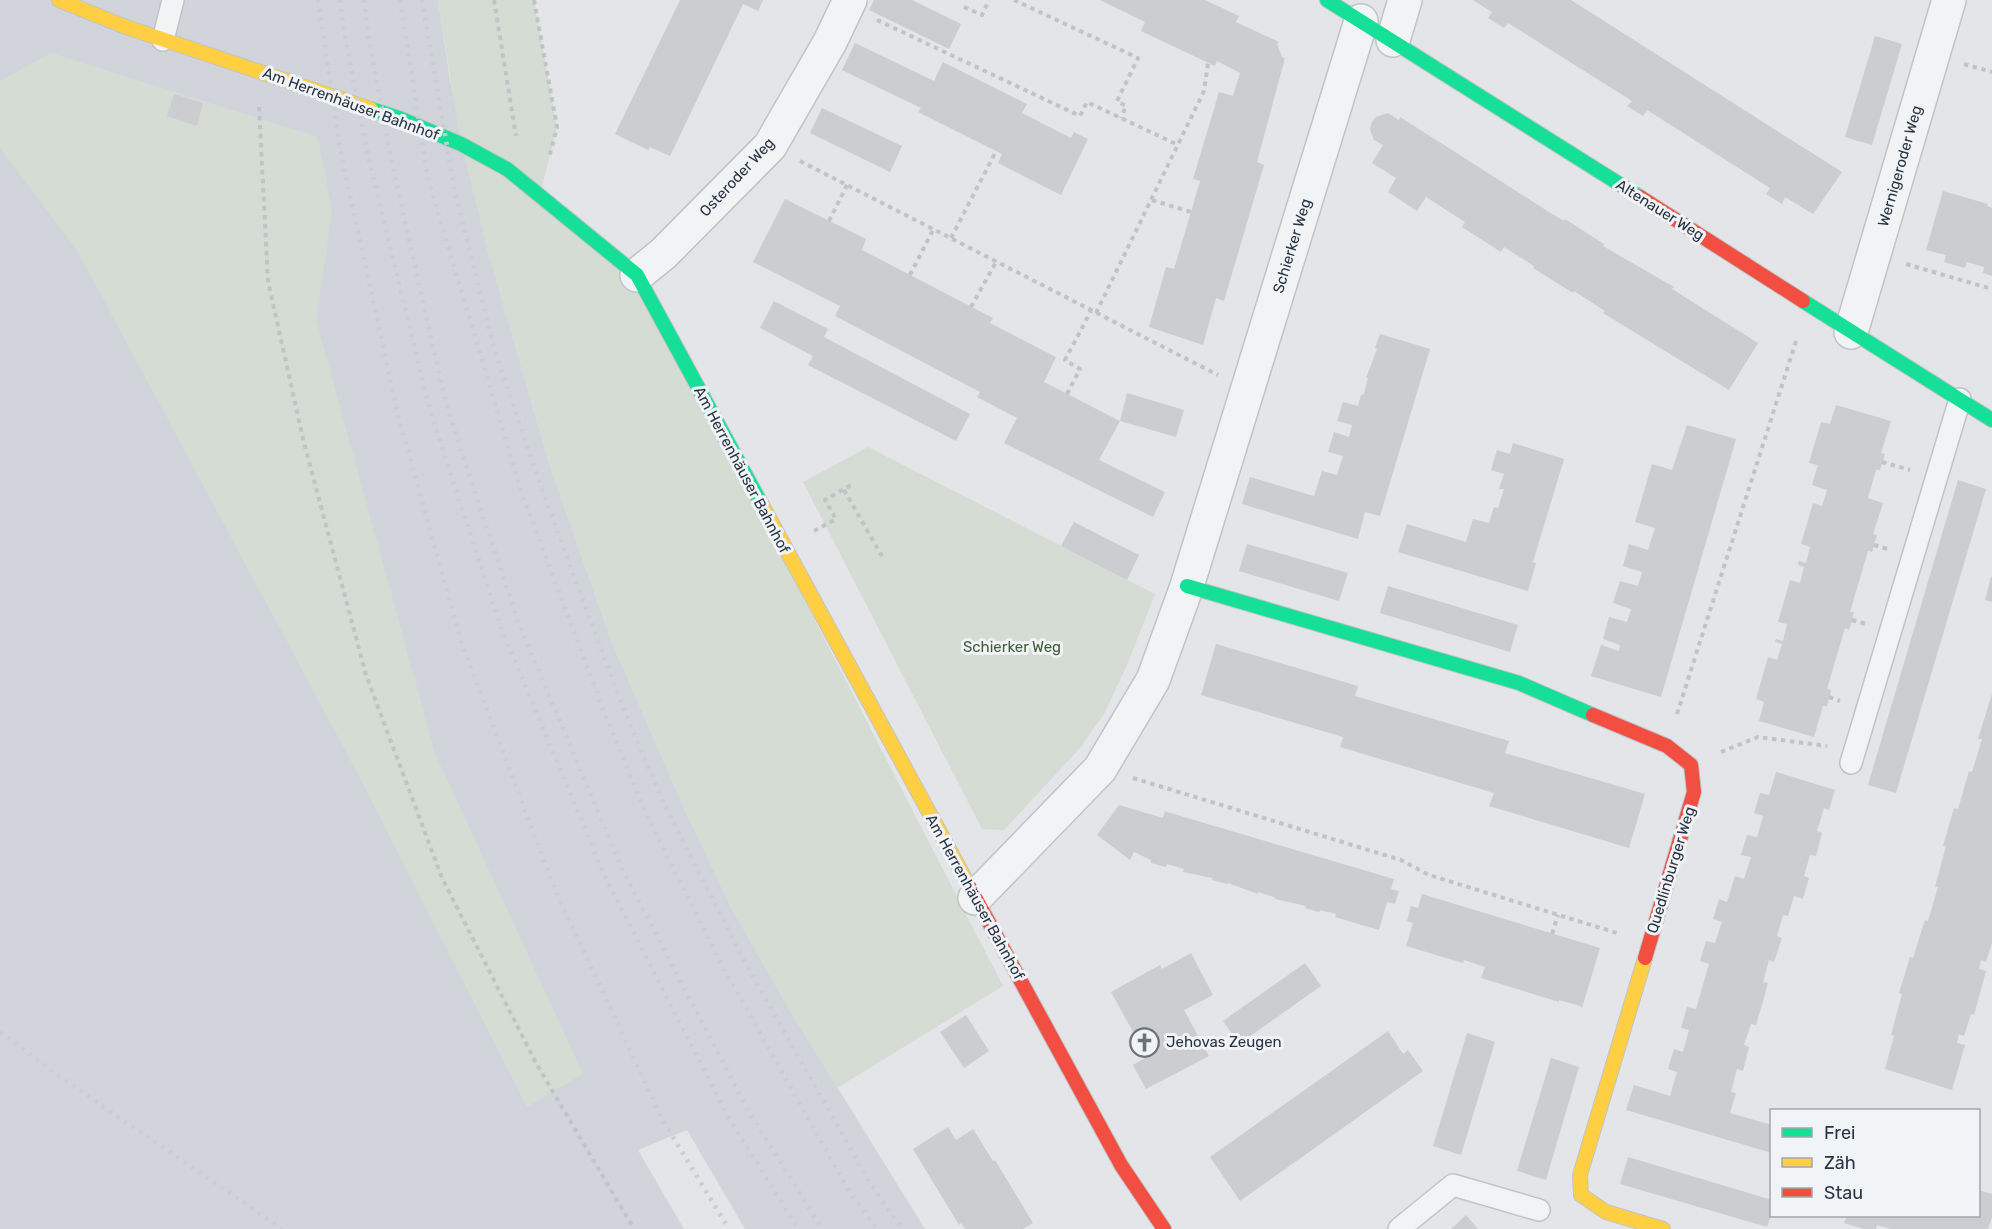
<svg xmlns="http://www.w3.org/2000/svg" width="1992" height="1229" font-family="Rubik,sans-serif">
<style>
.built{fill:#d1d5db}
.green{fill:#d4dcd3}
.building{fill:#cbcdd0}
.lines{fill:none;stroke-linecap:round;stroke-linejoin:round}
.lane-casing{stroke:#c1c3c6;stroke-width:24}
.street-casing{stroke:#c1c3c6;stroke-width:36}
.fast-casing{stroke:#c1c3c6;stroke-width:16}
.slow-casing{stroke:#c1c3c6;stroke-width:16}
.jam-casing{stroke:#c1c3c6;stroke-width:16}
.path{stroke:#c1c4c7;stroke-width:4;stroke-dasharray:4.5 4.5;stroke-linecap:butt}
.lane{stroke:#f2f3f5;stroke-width:21}
.street{stroke:#f2f3f5;stroke-width:33}
.fast{stroke:#16e098;stroke-width:14}
.slow{stroke:#ffcf43;stroke-width:14}
.jam{stroke:#f24e42;stroke-width:14}
.rail{stroke:#cbcdd0;stroke-width:4.5;stroke-dasharray:3 6;stroke-linecap:butt}
.labels{text-anchor:middle;stroke-width:6;stroke-linejoin:round;paint-order:stroke}
.street-label{font-size:15px;fill:#293442;stroke:#f1f4f7}
.park-label{font-size:15px;fill:#415d37;stroke:#f1f4f7}
.poi-label{font-size:15px;fill:#293442;stroke:#f1f4f7;text-anchor:start}
</style>
<rect width="100%" height="100%" fill="#e3e5e8"/>
<!-- built -->
<path class="built" d="M0,0H438L450,80L486,244L549,463L611,640L684,808L732,909L792,1014L925,1229H745L687,1130L638,1150L684,1229H0Z"/>
<!-- green -->
<g class="green">
<path d="M438,0H534L557,127L540,194L637,275L1003,986L837,1088L792,1014L732,909L684,808L611,640L549,463L486,244L461,144Z"/>
<path d="M51,53L318,137L332,213L316,319L435,753L583,1074L527,1107L359,776L77,250L0,148V81Z"/>
<path d="M868,447L1155,594L1127,665L1104,714L1080,748L1004,830L982,829L803,482Z"/>
</g>
<!-- building -->
<g class="building">
<path d="M680,0H763L758,11L743,4L670,156L650,147L648,150L615,134Z"/>
<path d="M874,0H912L961,24L949,49L869,10Z"/>
<path d="M1100,0H1205L1239,16L1236,22L1279,42L1277,44L1282,57L1285,58L1257,162L1264,165L1224,301L1216,298L1203,345L1149,327L1166,267L1174,269L1191,212L1200,181L1193,179L1219,92L1233,96L1240,73L1217,61L1215,66L1141,31L1145,22Z"/>
<path d="M1473,0H1571L1842,172L1813,214L1785,197L1782,204L1766,194L1770,188L1647,110L1643,116L1627,106L1632,101L1508,23L1504,28L1488,18L1492,12Z"/>
<path d="M1875,36L1902,44L1872,145L1845,137Z"/>
<path d="M855,43L934,81L943,62L1027,104L1022,113L1071,138L1074,132L1088,139L1061,195L998,163L1002,154L918,112L921,108L842,70Z"/>
<path d="M174,94L203,103L197,126L167,116Z"/>
<path d="M822,108L902,146L890,172L810,133Z"/>
<path d="M1388,113L1399,120L1400,117L1549,212L1564,221L1565,219L1604,244L1603,246L1674,287L1672,289L1758,343L1729,390L1603,313L1605,311L1574,291L1573,293L1533,268L1534,266L1504,247L1501,252L1462,227L1465,222L1426,197L1417,211L1388,192L1396,178L1372,163L1383,145L1374,140L1370,129L1372,122L1376,117Z"/>
<path d="M1943,191L1988,204L1987,206L1992,208V276L1983,273L1984,267L1967,262L1965,268L1944,262L1946,255L1926,250Z"/>
<path d="M785,199L866,239L862,250L993,318L990,323L1056,357L1044,382L1120,421L1099,460L1165,492L1153,517L1004,443L1017,418L977,397L980,392L835,316L840,306L753,262Z"/>
<path d="M774,301L828,329L824,337L970,414L956,441L808,365L813,356L760,328Z"/>
<path d="M1380,334L1430,349L1380,516L1365,512L1358,539L1242,504L1250,477L1314,496L1322,471L1337,475L1343,456L1328,452L1334,432L1349,437L1352,425L1337,421L1343,402L1358,406L1361,395L1364,394L1368,378H1366L1377,349L1375,348Z"/>
<path d="M1127,393L1184,410L1176,437L1120,421Z"/>
<path d="M1836,405L1891,421L1881,453L1885,454L1880,470H1876L1868,498L1883,503L1873,534L1877,535L1872,552L1868,551L1850,612H1854L1852,621L1849,630L1845,628L1827,689L1831,690L1827,706H1823L1814,737L1759,721L1764,702L1756,699L1768,657L1777,660L1782,644L1775,642L1776,639L1783,641L1787,624L1778,622L1790,580L1800,583L1804,567L1798,565L1799,561L1806,563L1810,547L1801,544L1813,503L1822,506L1827,490L1812,485L1818,465L1809,463L1821,422L1830,424Z"/>
<path d="M1687,425L1736,439L1661,697L1591,676L1601,645L1619,651L1620,645L1603,639L1609,617L1627,622L1631,609L1613,603L1620,581L1638,586L1642,572L1623,566L1629,544L1648,550L1655,528L1635,522L1652,464L1672,470Z"/>
<path d="M1513,443L1564,459L1533,562L1536,563L1528,591L1398,552L1407,524L1466,542L1473,519L1489,523L1494,507L1498,508L1504,489H1499L1504,474L1491,470L1497,450L1510,454Z"/>
<path d="M1958,480L1986,489L1896,793L1868,785Z"/>
<path d="M1074,522L1139,555L1127,580L1061,546Z"/>
<path d="M1247,544L1348,573L1339,601L1239,571Z"/>
<path d="M1991,577H1992V602L1985,600Z"/>
<path d="M1388,586L1518,625L1510,652L1380,613Z"/>
<path d="M1216,644L1358,686L1355,696L1509,741L1505,753L1645,794L1629,848L1489,806L1494,793L1340,747L1343,737L1201,695Z"/>
<path d="M1992,694V943L1986,962L1981,960L1979,969L1986,971L1974,1015L1971,1014L1964,1036L1959,1034L1957,1043L1965,1045L1952,1090L1885,1069L1894,1036L1891,1035L1902,994L1899,993L1910,957L1913,958L1925,920L1928,921L1938,887H1935L1946,846H1943L1954,808L1958,809L1969,771L1972,772L1982,739H1978Z"/>
<path d="M1776,772L1835,790L1829,810L1824,808L1817,831L1822,833L1816,856L1810,855L1804,876L1809,878L1803,899L1794,896L1788,916L1783,915L1777,936L1782,938L1774,962L1769,960L1763,982L1768,983L1762,1005L1756,1025L1751,1024L1744,1045L1749,1047L1743,1071L1737,1069L1731,1092L1736,1093L1730,1113L1772,1125V1153L1626,1110L1634,1085L1670,1096L1677,1072L1668,1069L1674,1049L1683,1052L1689,1030L1681,1028L1687,1007L1696,1009L1709,964L1700,961L1706,941L1715,943L1722,922L1713,919L1719,899L1727,902L1735,876L1744,879L1751,857L1741,855L1747,835L1757,837L1763,816L1754,813L1760,793L1769,795Z"/>
<path d="M1119,805L1163,818L1165,811L1167,812L1394,879L1391,889L1399,891L1395,904L1387,902L1379,930L1335,917L1336,914L1320,910L1319,912L1305,908L1306,906L1275,899L1274,897L1258,892V894L1228,883L1227,884L1212,880V878L1183,872L1184,869L1167,864L1166,867L1151,863V860L1134,852L1130,860L1097,835Z"/>
<path d="M1422,894L1600,948L1582,1008L1580,1006L1559,1000V1002L1481,978L1485,967L1464,960L1463,963L1406,946L1413,923L1407,921L1411,906L1418,908Z"/>
<path d="M1191,953L1213,995L1184,1010L1209,1056L1146,1089L1133,1065L1147,1057L1111,992L1160,965L1162,969Z"/>
<path d="M1305,963L1321,986L1239,1044L1223,1021Z"/>
<path d="M966,1015L989,1051L964,1068L940,1032Z"/>
<path d="M1388,1031L1403,1054L1408,1050L1423,1071L1240,1201L1210,1157Z"/>
<path d="M1467,1033L1495,1042L1461,1155L1433,1146Z"/>
<path d="M1551,1058L1579,1067L1546,1180L1517,1171Z"/>
<path d="M948,1127L956,1140L973,1129L993,1161L995,1160L1033,1223L1023,1229H965L961,1223L959,1225L913,1149Z"/>
<path d="M1628,1157L1772,1200V1212L1767,1227L1620,1184Z"/>
<path d="M1978,1190L1992,1194V1217L1988,1229H1891L1877,1225L1876,1229H1864L1844,1223L1847,1216H1978Z"/>
<path d="M1466,1215L1478,1229H1451Z"/>
</g>
<g class="lines">
<defs>
<g id="lane">
<path d="M163,40L173,0"/>
<path d="M1851,763L1960,399"/>
<path d="M1399,1229L1453,1185L1539,1210"/>
</g>
<g id="street">
<path d="M1393,40L1405,0"/>
<path d="M637,275L663,254L770,146L830,42L850,0"/>
<path d="M1851,332L1949,0"/>
<path d="M975,898L1100,769L1153,680L1187,586L1361,21"/>
</g>
<g id="fast">
<path d="M1327,0L1640,197"/>
<path d="M371,109L399,118L461,144L507,169L637,275L762,505"/>
<path d="M1803,301L1992,420"/>
<path d="M1187,586L1519,683L1593,715"/>
</g>
<g id="slow">
<path d="M59,0L126,27L371,109"/>
<path d="M762,505L968,884"/>
<path d="M1645,958L1580,1175L1581,1195L1606,1212L1663,1229"/>
</g>
<g id="jam">
<path d="M1640,197L1803,301"/>
<path d="M1593,715L1667,746L1691,765L1694,792L1645,958"/>
<path d="M968,884L1121,1165L1164,1229"/>
</g>
</defs>
<!-- lane casing -->
<use href="#lane" class="lane-casing"/>
<!-- street casing -->
<use href="#street" class="street-casing"/>
<!-- fast casing -->
<use href="#fast" class="fast-casing"/>
<!-- slow casing -->
<use href="#slow" class="slow-casing"/>
<!-- jam casing -->
<use href="#jam" class="jam-casing"/>
<!-- path -->
<g class="path">
<path d="M494,0L516,136"/>
<path d="M534,0L557,127L549,158"/>
<path d="M1014,0L1138,58L1117,101L1126,106L1121,118"/>
<path d="M964,7L982,15L989,0"/>
<path d="M877,20L1080,116L1087,102L1178,145"/>
<path d="M1964,64L1992,72"/>
<path d="M259,107L268,281L303,439L366,675L442,878L536,1063L634,1229"/>
<path d="M800,161L1218,375"/>
<path d="M1152,200L1191,212"/>
<path d="M829,221L847,185"/>
<path d="M951,238L996,151"/>
<path d="M1906,264L1992,289"/>
<path d="M910,275L933,230"/>
<path d="M971,307L996,262"/>
<path d="M1096,313L1204,91L1208,63"/>
<path d="M1067,394L1080,369L1065,360L1091,311"/>
<path d="M1882,462L1910,470"/>
<path d="M844,490L883,558"/>
<path d="M814,531L836,519L825,500L851,485"/>
<path d="M1874,545L1888,549"/>
<path d="M1852,620L1866,624"/>
<path d="M1829,697L1840,701"/>
<path d="M1677,714L1797,338"/>
<path d="M1721,752L1758,737L1827,746"/>
<path d="M1133,778L1401,860L1429,875L1617,933"/>
<path d="M1552,934L1558,915"/>
</g>
<!-- lane -->
<use href="#lane" class="lane"/>
<!-- street -->
<use href="#street" class="street"/>
<!-- fast -->
<use href="#fast" class="fast"/>
<!-- slow -->
<use href="#slow" class="slow"/>
<!-- jam -->
<use href="#jam" class="jam"/>
<!-- rail -->
<g class="rail">
<path d="M318,0L340,149L397,411L461,641L554,887L662,1119L729,1229"/>
<path d="M340,0L345,37L368,156L430,410L500,625L604,875L727,1115L798,1229"/>
<path d="M364,0L369,40L392,163L446,404L517,619L622,869L748,1110L822,1229"/>
<path d="M400,0L428,179L522,494L605,714L649,821L725,971L849,1191L876,1229"/>
<path d="M422,0L455,192L494,348L541,487L623,708L666,808L742,957L870,1183L902,1229"/>
<path d="M0,1032L56,1074L282,1229"/>
</g>
</g>
<!-- icons -->
<defs>
<symbol id="church-ring" viewBox="-11 -11 22 22"><circle r="9.5" fill="#f1f4f7" stroke="#6a727c" stroke-width="1.5"/><path d="M-1.2-6h2.4v3.5h3.3v2.4h-3.3V6h-2.4V-.1h-3.3v-2.4h3.3Z" fill="#6a727c"/></symbol>
</defs>
<g fill-rule="evenodd">
<use href="#church-ring" x="1128" y="1026" width="33" height="33"/>
</g>
<g class="labels">
<!-- street labels -->
<g class="street-label">
<text transform="translate(351 104) rotate(20)" y="5">Am Herrenhäuser Bahnhof</text>
<text transform="translate(1900 166) rotate(-74)" y="5">Wernigeroder Weg</text>
<text transform="translate(737 177) rotate(-47)" y="5">Osteroder Weg</text>
<text transform="translate(1660 210) rotate(32)" y="5">Altenauer Weg</text>
<text transform="translate(1292 246) rotate(-73)" y="5">Schierker Weg</text>
<text transform="translate(742 470) rotate(62)" y="5">Am Herrenhäuser Bahnhof</text>
<text transform="translate(1671 870) rotate(-73)" y="5">Quedlinburger Weg</text>
<text transform="translate(975 897) rotate(61)" y="5">Am Herrenhäuser Bahnhof</text>
</g>
<!-- park labels -->
<g class="park-label">
<text x="1012" y="652">Schierker Weg</text>
</g>
<!-- poi labels -->
<g class="poi-label">
<text x="1166" y="1047">Jehovas Zeugen</text>
</g>
</g>
<!-- legend -->
<rect x="1770" y="1109" width="210" height="108" fill="#f1f4f7" stroke="#a1a7af" stroke-width="1.5"/>
<rect x="1782" y="1128" width="30" height="9" fill="#16e098" stroke="#a1a7af" stroke-width="1.5"/>
<text x="1824" y="1139" font-size="18" fill="#293442">Frei</text>
<rect x="1782" y="1158" width="30" height="9" fill="#ffcf43" stroke="#a1a7af" stroke-width="1.5"/>
<text x="1824" y="1169" font-size="18" fill="#293442">Zäh</text>
<rect x="1782" y="1188" width="30" height="9" fill="#f24e42" stroke="#a1a7af" stroke-width="1.5"/>
<text x="1824" y="1199" font-size="18" fill="#293442">Stau</text>
</svg>
